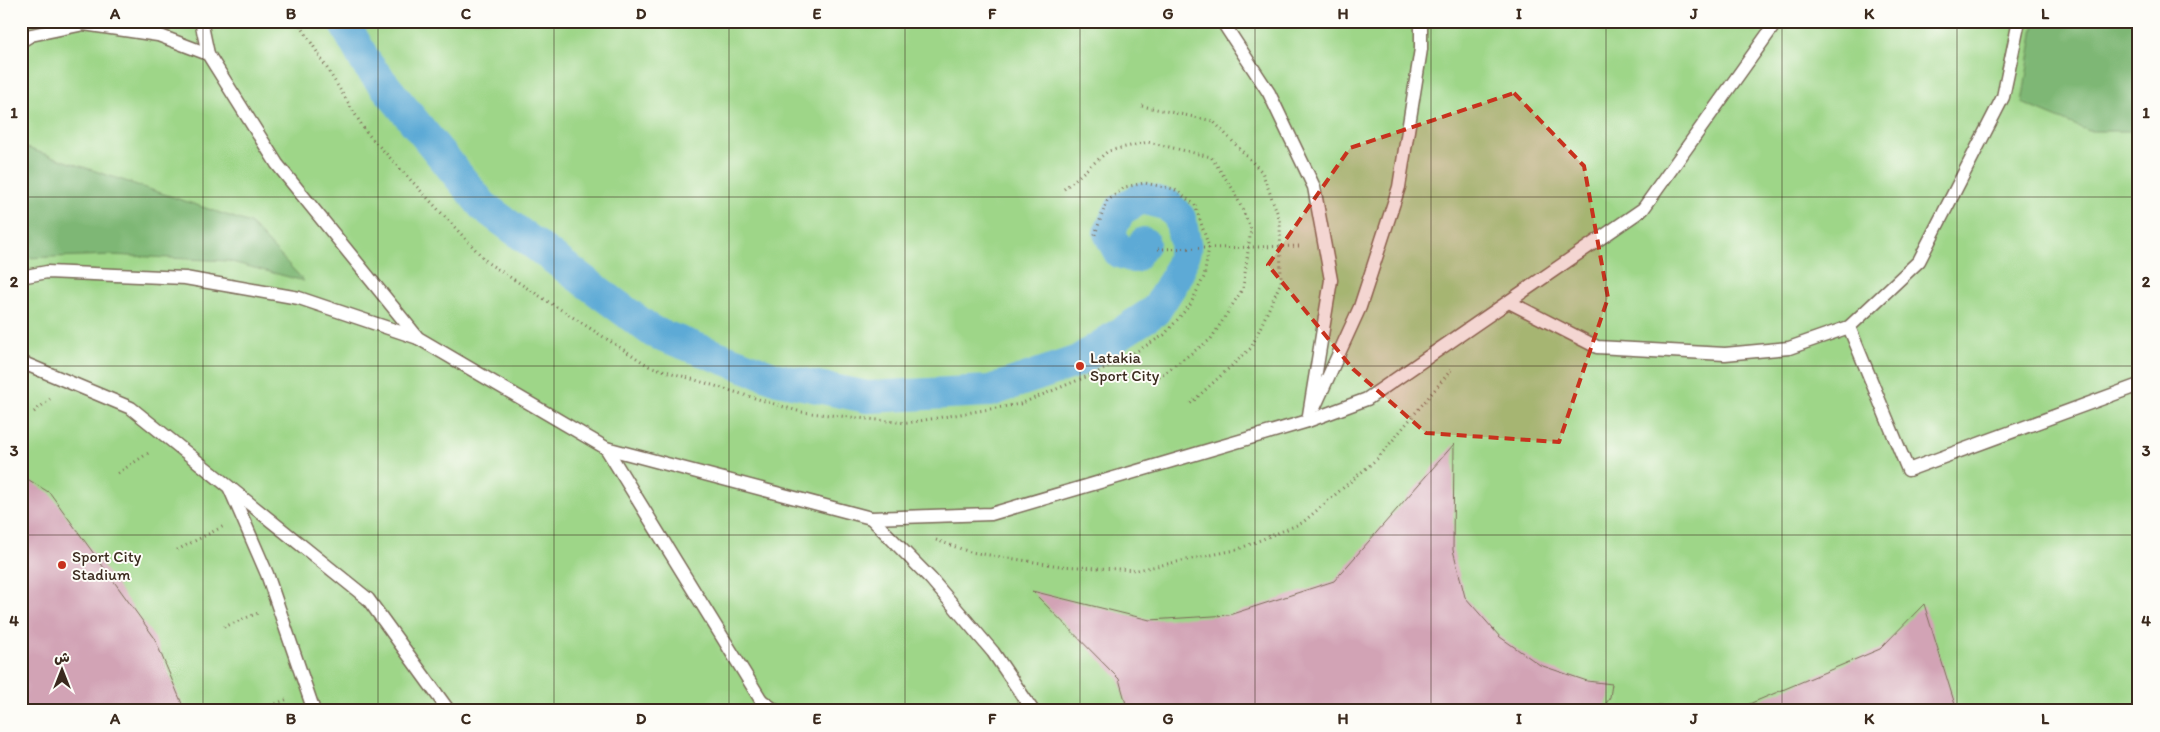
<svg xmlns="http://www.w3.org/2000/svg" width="2160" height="732" font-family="Itim,'Playpen Sans Arabic',sans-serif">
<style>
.green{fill:#9ed688;stroke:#6c8053}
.forest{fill:#7eb774;stroke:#5c7049}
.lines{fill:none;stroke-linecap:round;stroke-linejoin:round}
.canal{stroke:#5daad6;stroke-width:32}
.building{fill:#d2a3b5}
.lane-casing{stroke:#7b6a58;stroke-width:15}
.path{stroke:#7b6a58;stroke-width:3;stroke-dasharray:1 4;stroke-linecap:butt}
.lane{stroke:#fff;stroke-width:12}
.marked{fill:#c8321e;fill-opacity:0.2;stroke:#c8321e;stroke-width:4;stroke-dasharray:10 6;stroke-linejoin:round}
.grid{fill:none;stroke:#3b2a1e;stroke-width:1;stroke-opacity:0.55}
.poi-dot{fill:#c8321e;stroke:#fdfcf7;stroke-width:2}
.labels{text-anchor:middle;stroke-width:4;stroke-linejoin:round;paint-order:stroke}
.poi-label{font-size:16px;fill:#3b2a1e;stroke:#fdfcf7;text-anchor:start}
.neatline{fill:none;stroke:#3b2a1e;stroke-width:2}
.grid-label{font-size:16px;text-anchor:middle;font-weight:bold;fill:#3b2a1e}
</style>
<rect width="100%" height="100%" fill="#fdfcf7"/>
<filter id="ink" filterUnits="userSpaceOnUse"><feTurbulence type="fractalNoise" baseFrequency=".02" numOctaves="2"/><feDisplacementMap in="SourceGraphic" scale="10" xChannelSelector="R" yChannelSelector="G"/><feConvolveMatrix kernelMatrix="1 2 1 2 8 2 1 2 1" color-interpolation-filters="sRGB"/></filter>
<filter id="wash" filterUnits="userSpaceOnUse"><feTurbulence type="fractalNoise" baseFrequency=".0096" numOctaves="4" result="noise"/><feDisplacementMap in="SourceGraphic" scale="20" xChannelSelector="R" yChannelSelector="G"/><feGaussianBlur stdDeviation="1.12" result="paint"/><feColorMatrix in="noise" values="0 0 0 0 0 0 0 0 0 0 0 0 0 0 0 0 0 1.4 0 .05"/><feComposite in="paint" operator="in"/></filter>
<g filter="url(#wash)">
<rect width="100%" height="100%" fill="#f3e1c5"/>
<!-- green -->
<rect class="green" x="21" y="21" width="2118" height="690"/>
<!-- forest -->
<g class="forest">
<path d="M2035,21H2139V131H2089L2022,103Z"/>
<path d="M21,146L250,223L304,281L228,261L112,255L21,258Z"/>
</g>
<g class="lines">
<!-- canal -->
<path class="canal" d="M343,21L367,64L483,206L653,332L778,379L867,397L990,391L1078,361L1155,311L1177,276L1186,247L1180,218L1168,205L1142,198L1120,210L1109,233L1119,252L1134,257L1144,243"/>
</g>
<g id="blocks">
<!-- building -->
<g class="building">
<path d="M1454,444L1453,550L1465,597L1500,637L1540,665L1587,681L1612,684L1610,697L1602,711H1128L1119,679L1032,591L1150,620L1229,615L1334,581Z"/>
<path d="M21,475L50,493L154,637L185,711H21Z"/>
<path d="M1924,604L1957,711H1654L1651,706L1742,707L1880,649Z"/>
</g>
</g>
</g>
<g filter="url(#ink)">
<use href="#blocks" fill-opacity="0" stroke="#7b6a58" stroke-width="1"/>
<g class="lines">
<defs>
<g id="lane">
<path d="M201,21L208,54L277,164L418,338L606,448L871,518L991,514L1308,421L1367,399L1643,209L1777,21"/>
<path d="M1222,21L1269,93L1314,187L1331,280L1308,421"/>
<path d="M21,41L31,35L84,24L158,35L208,54"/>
<path d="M21,277L47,272L185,278L299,298L418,338"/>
<path d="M1509,302L1597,347L1725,354L1789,348L1849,327L1919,261L2003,97L2019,21"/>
<path d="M1849,327L1908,470L2139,385"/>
<path d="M21,362L131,408L368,599L449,711"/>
<path d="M1315,406L1360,307L1399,187L1421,49V21"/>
<path d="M606,448L761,700L764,711"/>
<path d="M230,489L267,574L314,711"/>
<path d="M871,518L931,579L993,652L1033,711"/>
<path d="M761,700L776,711"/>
</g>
</defs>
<!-- lane casing -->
<use href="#lane" class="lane-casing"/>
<!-- path -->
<g class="path">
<path d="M298,21L366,132L488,263L649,366L801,412L907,423L1020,404L1110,367L1164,335L1190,305L1204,277L1209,247L1195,205L1174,189L1145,183L1125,187L1107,201L1094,237"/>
<path d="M1142,106L1213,121L1262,172L1280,220L1281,282L1251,348L1190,404"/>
<path d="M1064,189L1108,151L1148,142L1211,157L1234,191L1251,229L1243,288L1211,339L1156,379"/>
<path d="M1158,249L1302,246"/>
<path d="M34,412L50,399"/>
<path d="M118,473L150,452"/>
<path d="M936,540L970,552L1060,566L1137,570L1236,550L1302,523L1378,458L1451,370"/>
<path d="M177,550L224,526"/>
<path d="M224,627L258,613"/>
<path d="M257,711L288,699"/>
</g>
<!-- lane -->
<use href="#lane" class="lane"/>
</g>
</g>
<!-- marked area -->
<path class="marked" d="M1514,93L1584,166L1608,298L1559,442L1426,433L1353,369L1268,265L1350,148Z"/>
<!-- grid -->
<path class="grid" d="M203,21V711M378,21V711M554,21V711M729,21V711M905,21V711M1080,21V711M1255,21V711M1431,21V711M1606,21V711M1782,21V711M1957,21V711M21,197H2139M21,366H2139M21,535H2139"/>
<!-- markers -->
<g class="poi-dot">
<circle cx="1080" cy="366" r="5"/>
<circle cx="62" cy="565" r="5"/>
</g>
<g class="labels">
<!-- poi labels -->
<g class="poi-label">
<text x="1090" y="363">Latakia<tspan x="1090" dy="18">Sport City</tspan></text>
<text x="72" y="562">Sport City<tspan x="72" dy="18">Stadium</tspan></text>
</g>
</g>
<!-- margin -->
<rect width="2160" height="732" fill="none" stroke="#fdfcf7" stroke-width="55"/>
<!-- north arrow -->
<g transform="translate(62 670)" stroke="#fdfcf7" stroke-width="4" paint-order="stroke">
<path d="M0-4L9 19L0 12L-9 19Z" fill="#3b2a1e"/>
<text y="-8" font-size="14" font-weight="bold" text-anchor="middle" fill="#3b2a1e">ش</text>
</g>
<rect x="28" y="28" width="2104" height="676" class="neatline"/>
<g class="grid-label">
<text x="115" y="19">A</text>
<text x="291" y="19">B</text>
<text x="466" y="19">C</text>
<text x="641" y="19">D</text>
<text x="817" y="19">E</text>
<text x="992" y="19">F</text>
<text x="1168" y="19">G</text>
<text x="1343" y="19">H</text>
<text x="1519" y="19">I</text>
<text x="1694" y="19">J</text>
<text x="1869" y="19">K</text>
<text x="2045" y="19">L</text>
<text x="14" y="118">1</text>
<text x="2146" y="118">1</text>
<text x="14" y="287">2</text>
<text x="2146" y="287">2</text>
<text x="14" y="456">3</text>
<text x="2146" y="456">3</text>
<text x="14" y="626">4</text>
<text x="2146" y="626">4</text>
<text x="115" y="724">A</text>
<text x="291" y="724">B</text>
<text x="466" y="724">C</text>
<text x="641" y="724">D</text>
<text x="817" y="724">E</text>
<text x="992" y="724">F</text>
<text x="1168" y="724">G</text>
<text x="1343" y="724">H</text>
<text x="1519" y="724">I</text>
<text x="1694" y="724">J</text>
<text x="1869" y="724">K</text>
<text x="2045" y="724">L</text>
</g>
</svg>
